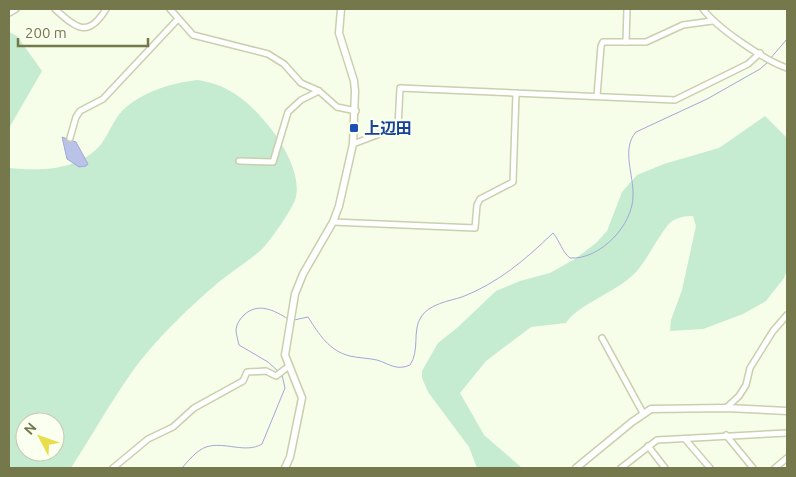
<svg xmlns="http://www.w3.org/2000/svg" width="796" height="477" font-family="Ubuntu,'Noto Sans JP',sans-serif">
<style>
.green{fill:#c5ebd1;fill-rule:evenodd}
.water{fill:#bbc2e7;stroke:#a1a9d9}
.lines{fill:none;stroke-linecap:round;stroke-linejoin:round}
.stream{stroke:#a1a9d9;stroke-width:1}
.minor-casing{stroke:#cacfad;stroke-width:8}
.tertiary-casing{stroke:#cacfad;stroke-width:9}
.minor{stroke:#fff;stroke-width:5}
.tertiary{stroke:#fff;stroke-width:6}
.transit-dot{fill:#1a4fb4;stroke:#faffef;stroke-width:2}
.labels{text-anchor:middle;stroke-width:5;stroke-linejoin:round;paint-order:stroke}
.transit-label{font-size:16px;font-weight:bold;fill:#164399;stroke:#faffef;text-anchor:start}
</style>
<rect width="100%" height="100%" fill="#f6fde8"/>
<!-- green -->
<g class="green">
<path d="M9,32L17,36L42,71L9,128Z"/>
<path d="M197,80C211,82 223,86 235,94C262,111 303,163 296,197C294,207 270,241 263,248C252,259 237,268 224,278C196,300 152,343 132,372C110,403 91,437 71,468H9V168C41,171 80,171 102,143C109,133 114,119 123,110C142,92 171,83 197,80ZM25,422H55V452H25Z"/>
<path d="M765,116L787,138V270L784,278L766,301L743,314L703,329L670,331L671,320L682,290L696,226L693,216C686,216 677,217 671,222C663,228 647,260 636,272C616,293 578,304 566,323L531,327L486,361L460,393L484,435L522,468H477L469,447L428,392L422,378V371L438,343L457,328L496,291L520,281L550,273L575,259L596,243L607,231L622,192L637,175L664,164L719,148Z"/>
</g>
<!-- water -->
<path class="water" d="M62,137L76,142L88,164L86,166L79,167L67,159Z"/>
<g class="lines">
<!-- stream -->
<g class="stream">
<path d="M770,59L787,39"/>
<path d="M294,320L308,317C319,334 329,351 350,356C358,358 368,358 377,360C390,364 396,371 410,365C420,351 412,330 421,317C429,304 449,301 462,297C498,283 525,260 553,233C560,241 562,252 570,258C600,260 633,225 633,196C634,175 621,149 636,132L707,99L760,69L768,62"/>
<path d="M279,372L268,362L239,345C238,340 236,334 236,329C237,323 240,319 244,315C258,302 274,310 288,319"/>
<path d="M182,468C188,461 197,450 206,447C225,441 245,454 262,444L285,388L282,375"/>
</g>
<defs>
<g id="minor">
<path d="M55,9C76,28 88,39 106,9"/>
<path d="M170,9L193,35L268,54L284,64L301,83L319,91L337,107L356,111"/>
<path d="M703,9C717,28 764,60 787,68"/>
<path d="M9,13L16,9"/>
<path d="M626,42L627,9"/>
<path d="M597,96L601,46L603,42H646L683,25L712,21"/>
<path d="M70,138L76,117L80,111L103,99L178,19"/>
<path d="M353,144L398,127L400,88L675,100L748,64L760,53"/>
<path d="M239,161L273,162L288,112L301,100L319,91"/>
<path d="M333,222L475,228L477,205L480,199L513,182L516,93"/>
<path d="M602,338L643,413"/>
<path d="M726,408L739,396L746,385L750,368L773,331L787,315"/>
<path d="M726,435L753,468"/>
<path d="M685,439L710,468"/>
<path d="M648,446L665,468"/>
<path d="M113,468L148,439L173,427L194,408L243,381L247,372L266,371L276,376L289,366"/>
<path d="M621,468L657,440L787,433"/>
<path d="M775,468L787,458"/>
</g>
<g id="tertiary">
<path d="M285,468L290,457L302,398L285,355L295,294L303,274L333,222L339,206L353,144L355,91L354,81L339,33L341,9"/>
<path d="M576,468L632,422L651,409L726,408L787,411"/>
</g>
</defs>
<!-- minor casing -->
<use href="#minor" class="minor-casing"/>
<!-- tertiary casing -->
<use href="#tertiary" class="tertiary-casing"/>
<!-- minor -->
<use href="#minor" class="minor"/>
<!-- tertiary -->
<use href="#tertiary" class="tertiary"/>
</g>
<!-- markers -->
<rect class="transit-dot" x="349" y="123" width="10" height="10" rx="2.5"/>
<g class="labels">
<!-- transit labels -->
<g class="transit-label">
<text x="364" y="134">上辺田</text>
</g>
</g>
<!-- border -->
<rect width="796" height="477" fill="none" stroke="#75784b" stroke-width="20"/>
<!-- north arrow -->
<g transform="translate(40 437) rotate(311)"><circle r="24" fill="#faffef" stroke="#c5c9ad"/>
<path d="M0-4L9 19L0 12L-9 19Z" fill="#e8de4b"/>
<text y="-8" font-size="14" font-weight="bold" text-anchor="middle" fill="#75784b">N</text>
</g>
<!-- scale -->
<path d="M18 38v8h130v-8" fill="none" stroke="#75784b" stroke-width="2.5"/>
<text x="25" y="38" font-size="15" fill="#75784b" stroke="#faffef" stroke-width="4" paint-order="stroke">200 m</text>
</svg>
